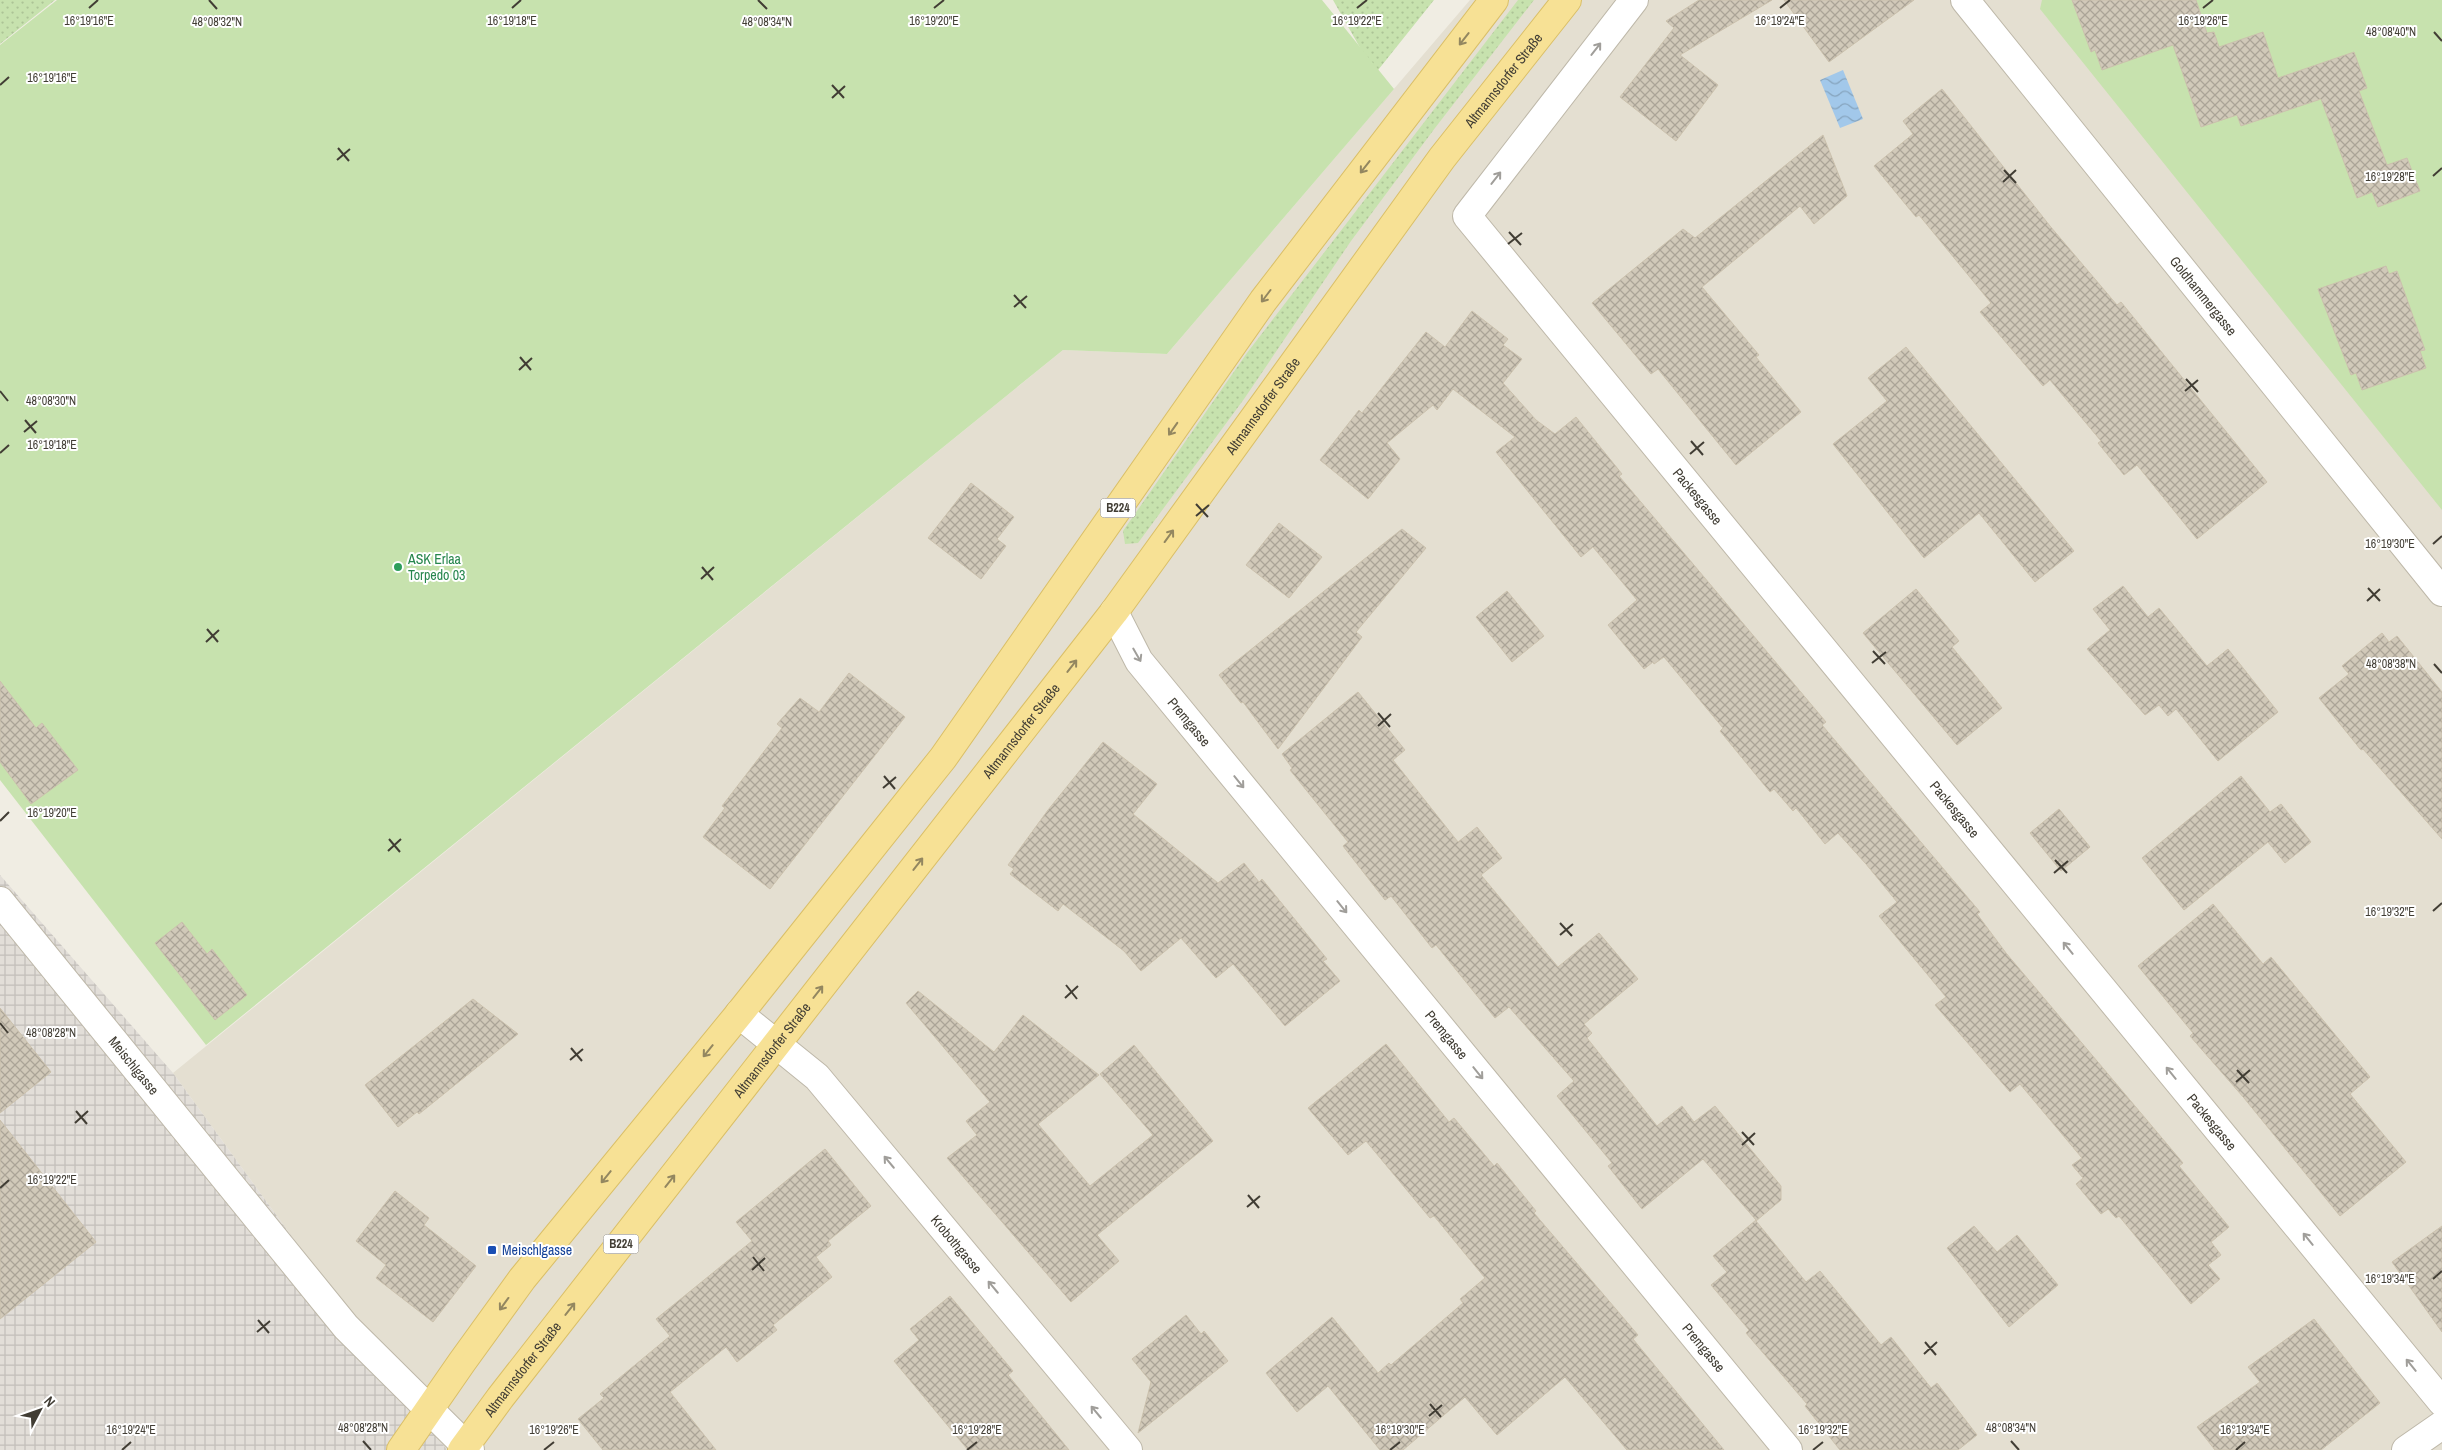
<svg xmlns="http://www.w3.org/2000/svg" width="2442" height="1450" font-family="'Archivo Narrow',sans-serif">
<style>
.residential{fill:#e4dfd1}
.industrial{fill:url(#industrial-grid)}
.grass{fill:url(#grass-dots)}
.garden{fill:#c7e2ae}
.water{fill:url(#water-waves)}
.building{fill:url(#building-cross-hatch);stroke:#cbc1ad}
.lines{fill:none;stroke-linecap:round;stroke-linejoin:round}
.minor-casing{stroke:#beb8a9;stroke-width:30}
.major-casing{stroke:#dabf67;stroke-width:30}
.minor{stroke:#fff;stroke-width:28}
.major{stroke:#f7e195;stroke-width:28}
.oneway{stroke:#938760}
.oneway2{stroke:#a09e9a}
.ticks{fill:none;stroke:#413d34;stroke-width:2}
.leisure-dot{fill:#2e9e5b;stroke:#fff;stroke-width:2}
.transit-dot{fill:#1a4fb4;stroke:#fff;stroke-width:2}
.labels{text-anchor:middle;stroke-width:4;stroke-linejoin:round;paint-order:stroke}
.shield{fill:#fff;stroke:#7a7771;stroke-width:1}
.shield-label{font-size:12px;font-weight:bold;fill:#413d34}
.street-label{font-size:14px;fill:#413d34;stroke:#fff}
.leisure-label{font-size:14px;fill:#27864d;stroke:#fff;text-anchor:start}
.transit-label{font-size:14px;fill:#164399;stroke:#fff;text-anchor:start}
.ticks-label{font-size:12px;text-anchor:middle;fill:#413d34;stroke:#fff;stroke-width:4;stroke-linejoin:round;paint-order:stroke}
</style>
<defs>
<pattern id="industrial-grid" width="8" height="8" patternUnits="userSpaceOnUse" patternTransform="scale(1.25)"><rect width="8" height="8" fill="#e2ded8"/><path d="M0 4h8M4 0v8" fill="none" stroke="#c3bfba"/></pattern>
<pattern id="grass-dots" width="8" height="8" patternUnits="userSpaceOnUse" patternTransform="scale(1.25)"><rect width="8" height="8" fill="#c7e2ae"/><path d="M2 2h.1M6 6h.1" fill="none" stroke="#acc396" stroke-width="1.8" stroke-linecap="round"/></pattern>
<pattern id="water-waves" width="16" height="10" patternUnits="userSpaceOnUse" patternTransform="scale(1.25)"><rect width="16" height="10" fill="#a2c8ea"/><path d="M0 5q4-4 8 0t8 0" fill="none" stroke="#86a4be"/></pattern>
<pattern id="building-cross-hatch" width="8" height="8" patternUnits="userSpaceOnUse" patternTransform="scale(1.25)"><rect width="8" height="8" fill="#d1c9b9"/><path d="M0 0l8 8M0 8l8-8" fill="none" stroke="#aba497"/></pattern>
</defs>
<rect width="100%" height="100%" fill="#f0ede3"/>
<!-- residential -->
<path class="residential" d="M1470,0H2442V1450H447L173,1073L1063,350L1167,354Z"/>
<!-- industrial -->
<path class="industrial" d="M0,875L173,1073L447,1450H0Z"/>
<!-- grass -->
<g class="grass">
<path d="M0,0H55L0,44Z"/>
<path d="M1333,0H1434L1156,348L1363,53Z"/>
<path d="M1518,0H1534L1435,128L1351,241L1244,399L1138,543L1125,544L1123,531L1247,353Z"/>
</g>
<!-- garden -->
<g class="garden">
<path d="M57,0H1322L1394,89L1167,354L1063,350L206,1045L0,780V45Z"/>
<path d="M2042,0H2442V510L2040,9Z"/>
</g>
<!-- water -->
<path class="water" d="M1843,70L1863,119L1840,128L1820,80Z"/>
<!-- building -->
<g class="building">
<path d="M1699,0H1772L1680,55L1718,85L1676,141L1620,97L1674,28L1666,21Z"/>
<path d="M1784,0H1914L1829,62Z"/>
<path d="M2072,0H2196L2207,33L2214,32L2219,47L2263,32L2278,78L2354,52L2367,88L2359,91L2387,165L2407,158L2420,191L2378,207L2372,192L2357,198L2321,99L2241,126L2237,115L2201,127L2173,45L2102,70L2095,50L2091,52Z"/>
<path d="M1942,89L2050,226L2117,305L2121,302L2267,482L2197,539L2137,465L2124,475L2098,443L2101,441L2050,380L2043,386L1980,312L1991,303L1919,215L1916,217L1874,166L1913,134L1903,121Z"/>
<path d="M1823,135L1847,196L1814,224L1800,206L1702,287L1759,355L1756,357L1801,412L1736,465L1658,369L1651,374L1592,303L1683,229L1695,238Z"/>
<path d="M2386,266L2389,274L2397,271L2425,350L2420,351L2426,368L2362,390L2356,373L2351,375L2318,289Z"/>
<path d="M1472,311L1508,339L1503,345L1522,359L1503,383L1536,420L1555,434L1576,417L1622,474L1619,476L1826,722L1822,725L1980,912L1977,914L2006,953L2183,1163L2179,1166L2229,1227L2211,1242L2221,1255L2208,1265L2220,1279L2191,1304L2119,1216L2116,1218L2108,1209L2101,1214L2076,1184L2083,1178L2072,1165L2082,1158L2020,1084L2010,1092L1935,1005L1946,997L1879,916L1897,902L1866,864L1838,833L1825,844L1796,808L1793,811L1774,789L1770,792L1720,731L1723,728L1664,657L1654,664L1653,662L1644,669L1608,625L1637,600L1593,547L1581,557L1496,452L1515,437L1453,389L1437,410L1433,405L1387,443L1400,459L1368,499L1320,460L1359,410L1362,413L1426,332L1445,347Z"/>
<path d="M1906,347L2074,551L2035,582L1979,513L1924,558L1833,444L1887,401L1868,378Z"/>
<path d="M971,483L1014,517L997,539L1006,546L981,579L928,538Z"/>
<path d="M1279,523L1322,557L1289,598L1246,565Z"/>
<path d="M1402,529L1426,548L1356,632L1362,637L1278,749L1243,702L1241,703L1219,675Z"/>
<path d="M2123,586L2148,617L2159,608L2207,666L2228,649L2278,712L2218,761L2176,709L2168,716L2159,705L2145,715L2087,649L2110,630L2093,609Z"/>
<path d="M1916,589L1959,641L1952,647L2002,708L1957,745L1863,633Z"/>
<path d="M1507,591L1544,636L1512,662L1476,617Z"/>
<path d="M2382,633L2389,642L2397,636L2442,692V839L2363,749L2361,750L2319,698L2349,674L2342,666Z"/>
<path d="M849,673L905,717L770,889L703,837L725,808L722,806L782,728L777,724L800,698L819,712Z"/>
<path d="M0,681L36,728L42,723L78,770L31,804L0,762Z"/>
<path d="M1358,692L1405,750L1393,760L1458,842L1477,827L1502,858L1481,875L1558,967L1599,933L1638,979L1584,1024L1592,1033L1587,1038L1657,1126L1682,1106L1694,1122L1715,1106L1781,1186V1200L1756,1221L1806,1282L1820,1271L1881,1345L1891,1337L1931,1388L1937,1383L1977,1435L1958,1450H1840L1805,1406L1807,1404L1746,1333L1749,1330L1711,1285L1727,1272L1713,1256L1756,1220L1703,1159L1642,1209L1608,1166L1612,1163L1557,1096L1574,1081L1509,1007L1495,1018L1436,945L1432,948L1391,896L1385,900L1343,846L1348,842L1290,770L1292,768L1282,754Z"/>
<path d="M1103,742L1157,784L1133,814L1218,883L1244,863L1259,882L1262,879L1327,959L1323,961L1340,981L1285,1026L1233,964L1216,978L1181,938L1141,971L1124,951L1063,904L1058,911L1010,874L1014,869L1008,865L1048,810Z"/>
<path d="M2241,776L2270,812L2281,804L2311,842L2285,863L2268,842L2184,910L2142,858Z"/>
<path d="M2059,809L2090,847L2061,871L2030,833Z"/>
<path d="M2213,904L2263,964L2271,957L2370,1077L2350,1094L2406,1162L2340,1216L2244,1098L2190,1036L2193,1033L2138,966Z"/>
<path d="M182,922L207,954L212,949L247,995L215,1020L155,943Z"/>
<path d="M918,991L994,1052L1023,1015L1099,1075L1038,1124L1090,1186L1153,1135L1100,1074L1134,1045L1213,1141L1097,1235L1119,1261L1071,1302L947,1158L977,1135L966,1121L990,1102L906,1003Z"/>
<path d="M473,999L518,1034L419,1114L417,1112L398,1127L365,1085Z"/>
<path d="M0,1008L51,1072L0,1113Z"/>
<path d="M1386,1044L1449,1122L1454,1118L1494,1166L1497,1163L1536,1211L1534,1213L1638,1335L1633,1339L1724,1450H1627L1565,1377L1497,1435L1465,1397L1403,1450H1380L1328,1386L1297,1412L1266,1373L1332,1317L1378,1373L1389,1363L1391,1365L1463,1303L1460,1299L1485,1278L1434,1216L1430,1218L1366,1141L1348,1155L1308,1108Z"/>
<path d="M0,1120L96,1242L0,1319Z"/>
<path d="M825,1149L871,1206L828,1241L831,1245L816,1257L832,1277L773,1325L777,1330L737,1362L726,1347L670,1392L716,1450H603L578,1419L604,1398L600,1394L670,1336L656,1319L752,1241L736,1222Z"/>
<path d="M395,1191L429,1218L424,1225L476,1266L433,1322L376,1278L386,1265L356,1241Z"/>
<path d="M1974,1226L1997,1252L2017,1235L2058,1285L2009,1327L1947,1248Z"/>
<path d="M2442,1226V1332L2392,1262Z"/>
<path d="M950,1296L1013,1371L1008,1375L1069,1450H968L894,1361L919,1340L910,1329Z"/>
<path d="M1186,1315L1201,1334L1204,1331L1228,1361L1138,1433L1151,1382L1132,1359Z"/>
<path d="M2314,1319L2380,1403L2321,1450H2215L2197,1427L2260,1382L2248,1367Z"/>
</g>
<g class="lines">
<defs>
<g id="minor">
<path id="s1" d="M1634,0L1467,216L2442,1402"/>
<path id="s2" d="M1965,0L2442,592"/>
<path id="s3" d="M1114,612L1139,661L1788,1450"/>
<path id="s4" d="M0,901L346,1327L470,1450"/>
<path id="s5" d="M739,1014L817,1077L1128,1450"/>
<path d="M2406,1450L2442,1425"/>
</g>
<g id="major">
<path d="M401,1450L462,1362L522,1279L739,1014L943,758L1263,301L1494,0"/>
<path id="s6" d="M462,1450L500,1398L1114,612L1442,158L1567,0"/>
</g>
</defs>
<!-- minor casing -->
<use href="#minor" class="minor-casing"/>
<!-- major casing -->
<use href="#major" class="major-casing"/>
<!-- minor -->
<use href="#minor" class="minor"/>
<!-- major -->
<use href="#major" class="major"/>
</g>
<!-- one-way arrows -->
<defs><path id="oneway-shaft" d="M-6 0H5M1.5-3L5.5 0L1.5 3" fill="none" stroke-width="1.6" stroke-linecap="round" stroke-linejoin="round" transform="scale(1.25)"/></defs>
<g class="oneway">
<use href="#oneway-shaft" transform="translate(1464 39) rotate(128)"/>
<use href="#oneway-shaft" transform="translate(1365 167) rotate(128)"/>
<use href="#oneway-shaft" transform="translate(1266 296) rotate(127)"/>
<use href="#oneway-shaft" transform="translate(1173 429) rotate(125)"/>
<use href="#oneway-shaft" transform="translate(1169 536) rotate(-54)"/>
<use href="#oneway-shaft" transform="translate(1072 666) rotate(-52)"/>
<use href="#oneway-shaft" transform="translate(918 864) rotate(-52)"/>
<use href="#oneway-shaft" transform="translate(818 992) rotate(-52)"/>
<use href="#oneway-shaft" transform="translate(708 1051) rotate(129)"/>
<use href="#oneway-shaft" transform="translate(606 1177) rotate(129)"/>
<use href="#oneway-shaft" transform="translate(670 1181) rotate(-52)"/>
<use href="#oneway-shaft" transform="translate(504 1304) rotate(126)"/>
<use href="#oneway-shaft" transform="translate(570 1309) rotate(-52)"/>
</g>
<g class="oneway2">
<use href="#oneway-shaft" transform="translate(1596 49) rotate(-52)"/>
<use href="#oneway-shaft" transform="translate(1496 178) rotate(-52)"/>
<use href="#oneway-shaft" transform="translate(1137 655) rotate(60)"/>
<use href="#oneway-shaft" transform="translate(1239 782) rotate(51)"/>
<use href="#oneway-shaft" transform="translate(1342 907) rotate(51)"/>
<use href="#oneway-shaft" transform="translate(2068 948) rotate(-129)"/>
<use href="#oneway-shaft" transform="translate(1478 1073) rotate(51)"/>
<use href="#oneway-shaft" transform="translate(2171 1073) rotate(-129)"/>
<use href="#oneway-shaft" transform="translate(889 1162) rotate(-130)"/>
<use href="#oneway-shaft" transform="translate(2308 1239) rotate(-129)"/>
<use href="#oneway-shaft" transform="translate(993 1287) rotate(-130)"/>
<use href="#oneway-shaft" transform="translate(2411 1365) rotate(-129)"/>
<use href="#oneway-shaft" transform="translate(1096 1412) rotate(-130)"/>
</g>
<!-- ticks -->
<path class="ticks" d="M209,0L217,9M758,0L767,9M89,8L98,0M512,8L521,0M934,8L944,0M1357,8L1367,0M1780,8L1790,0M2203,8L2213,0M2434,32L2442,41M0,85L9,77M832,85L844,98M832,98L845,86M338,148L349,161M337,160L350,149M2004,170L2016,183M2433,176L2442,168M2003,182L2016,170M1509,232L1521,245M1508,244L1522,233M1014,295L1026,308M1014,307L1027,296M520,357L531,370M519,370L532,358M2186,379L2198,392M0,391L8,401M2185,391L2198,380M25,420L36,433M24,432L37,421M1691,441L1703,455M0,453L9,445M1690,454L1704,442M1196,504L1208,517M1196,516L1209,505M2433,544L2442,536M702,567L713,580M701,579L714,567M2368,588L2380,601M2367,601L2380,589M207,629L218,642M206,642L219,630M1873,651L1885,664M1872,663L1886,652M2434,664L2442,673M1378,713L1390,727M1378,726L1391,714M884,776L895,789M883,788L896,777M0,821L9,812M389,839L400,852M388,851L401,839M2055,860L2067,873M2054,873L2068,861M2433,911L2442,903M1560,923L1572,936M1560,935L1573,924M1066,985L1077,999M1065,998L1078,986M0,1023L8,1033M571,1048L582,1061M570,1060L583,1049M2237,1070L2249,1083M2236,1082L2250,1070M76,1111L87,1124M75,1123L88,1111M1742,1132L1754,1145M1742,1145L1755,1133M0,1188L9,1180M1248,1195L1259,1208M1247,1207L1260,1196M753,1257L764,1271M752,1270L765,1258M2433,1279L2442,1271M258,1320L269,1333M257,1332L270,1321M1925,1342L1936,1355M1924,1354L1937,1342M1430,1404L1441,1417M1429,1416L1442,1405M363,1441L371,1450M2011,1441L2019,1450M122,1450L131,1442M544,1450L554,1442M967,1450L977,1442M1390,1450L1400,1442M1813,1450L1823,1442M2236,1450L2245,1442"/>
<!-- markers -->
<circle class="leisure-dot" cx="398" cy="567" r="5"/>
<rect class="transit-dot" x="487" y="1245" width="10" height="10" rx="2.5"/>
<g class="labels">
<!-- shield labels -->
<g class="shield">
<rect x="1100.5" y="498.5" width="35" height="19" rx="4"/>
<rect x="603.5" y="1234.5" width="35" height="19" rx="4"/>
</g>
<g class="shield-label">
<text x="1118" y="512">B224</text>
<text x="621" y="1248">B224</text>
</g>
<!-- street labels -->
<g class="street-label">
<text dy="5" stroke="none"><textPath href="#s6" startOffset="1721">Altmannsdorfer Straße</textPath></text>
<text dy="5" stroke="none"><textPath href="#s2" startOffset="380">Goldhammergasse</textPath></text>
<text dy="5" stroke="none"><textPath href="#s6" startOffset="1316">Altmannsdorfer Straße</textPath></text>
<text dy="5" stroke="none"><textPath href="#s1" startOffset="636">Packesgasse</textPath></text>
<text dy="5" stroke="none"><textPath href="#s3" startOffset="134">Premgasse</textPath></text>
<text dy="5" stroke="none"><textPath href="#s6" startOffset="911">Altmannsdorfer Straße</textPath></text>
<text dy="5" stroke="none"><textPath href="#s1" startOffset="1041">Packesgasse</textPath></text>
<text dy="5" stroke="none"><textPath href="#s3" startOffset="539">Premgasse</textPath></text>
<text dy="5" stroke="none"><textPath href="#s6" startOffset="506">Altmannsdorfer Straße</textPath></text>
<text dy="5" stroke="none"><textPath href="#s4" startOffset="212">Meischlgasse</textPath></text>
<text dy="5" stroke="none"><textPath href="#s1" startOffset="1446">Packesgasse</textPath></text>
<text dy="5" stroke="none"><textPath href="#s5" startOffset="318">Krobothgasse</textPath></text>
<text dy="5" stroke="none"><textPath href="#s3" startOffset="944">Premgasse</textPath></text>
<text dy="5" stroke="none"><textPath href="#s6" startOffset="101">Altmannsdorfer Straße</textPath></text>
</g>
<!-- leisure labels -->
<g class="leisure-label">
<text x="408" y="564">ASK Erlaa<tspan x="408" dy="16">Torpedo 03</tspan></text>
</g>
<!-- transit labels -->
<g class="transit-label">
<text x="502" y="1255">Meischlgasse</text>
</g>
</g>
<g class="ticks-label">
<text x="89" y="25">16°19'16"E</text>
<text x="512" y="25">16°19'18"E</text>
<text x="934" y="25">16°19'20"E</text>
<text x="1357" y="25">16°19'22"E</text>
<text x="1780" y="25">16°19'24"E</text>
<text x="2203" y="25">16°19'26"E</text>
<text x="217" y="26">48°08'32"N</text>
<text x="767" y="26">48°08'34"N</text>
<text x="2391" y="36">48°08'40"N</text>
<text x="52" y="82">16°19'16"E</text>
<text x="2390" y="181">16°19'28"E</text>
<text x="51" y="405">48°08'30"N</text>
<text x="52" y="449">16°19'18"E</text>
<text x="2390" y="548">16°19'30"E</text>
<text x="2391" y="668">48°08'38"N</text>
<text x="52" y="817">16°19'20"E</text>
<text x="2390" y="916">16°19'32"E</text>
<text x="51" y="1037">48°08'28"N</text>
<text x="52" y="1184">16°19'22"E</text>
<text x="2390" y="1283">16°19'34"E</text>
<text x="363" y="1432">48°08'28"N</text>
<text x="2011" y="1432">48°08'34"N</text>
<text x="131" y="1434">16°19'24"E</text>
<text x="554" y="1434">16°19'26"E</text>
<text x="977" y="1434">16°19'28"E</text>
<text x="1400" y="1434">16°19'30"E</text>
<text x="1823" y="1434">16°19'32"E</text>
<text x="2245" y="1434">16°19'34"E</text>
</g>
<!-- north arrow -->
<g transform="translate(40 1410) rotate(49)" stroke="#ffffff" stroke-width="4" paint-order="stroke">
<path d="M0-4L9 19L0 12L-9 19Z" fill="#413d34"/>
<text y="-8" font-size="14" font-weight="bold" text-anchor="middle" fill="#413d34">N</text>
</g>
</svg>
